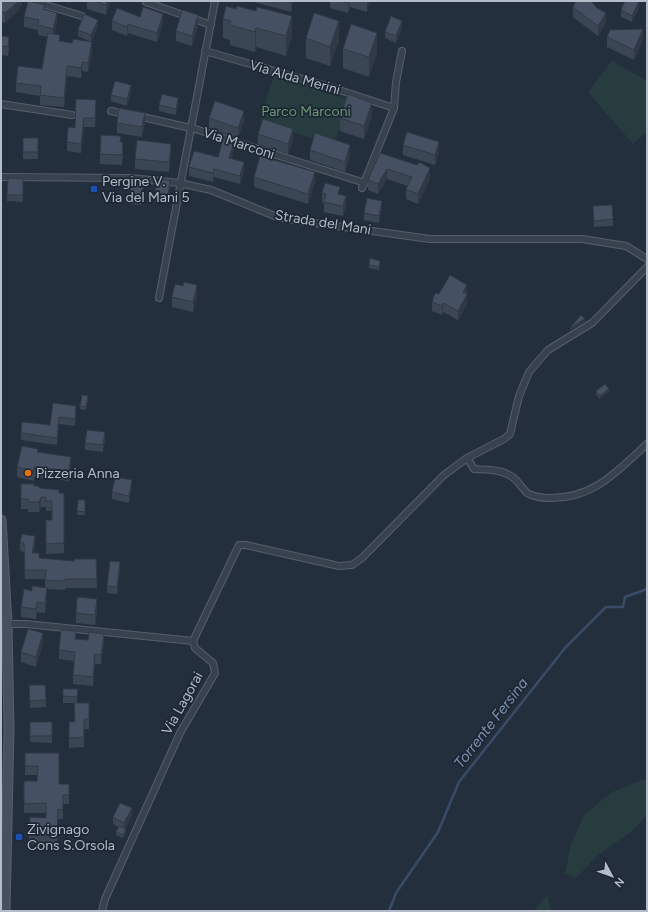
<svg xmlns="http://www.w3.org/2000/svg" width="648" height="912" font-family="Figtree,sans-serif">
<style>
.green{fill:#263c3f}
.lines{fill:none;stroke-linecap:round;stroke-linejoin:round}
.stream{stroke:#394c67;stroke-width:2.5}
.minor-casing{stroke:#565f6c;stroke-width:8}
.secondary-casing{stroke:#565f6c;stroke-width:11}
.minor{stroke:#38414e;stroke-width:6}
.secondary{stroke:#465061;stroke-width:9}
.wall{fill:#3b4654}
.shaded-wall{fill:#303945}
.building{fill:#455162;stroke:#303945}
.transit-dot{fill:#1a4fb4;stroke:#1d2633;stroke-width:1.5}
.food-dot{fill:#e8710a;stroke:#1d2633;stroke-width:1.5}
.labels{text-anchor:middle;stroke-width:3.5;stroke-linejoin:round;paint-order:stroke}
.street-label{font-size:14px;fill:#b4bcc9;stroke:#1d2633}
.park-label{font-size:14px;fill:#6b9a76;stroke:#1d2633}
.poi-label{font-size:14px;fill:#b4bcc9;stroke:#1d2633;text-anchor:start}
.water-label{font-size:15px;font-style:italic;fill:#7c92b1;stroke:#1d2633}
</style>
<rect width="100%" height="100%" fill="#242f3e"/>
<!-- green -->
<g class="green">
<path d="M612,61L647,81V131L633,144L588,92Z"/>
<path d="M274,75L349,99L334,145L260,122Z"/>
<path d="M647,778V815L632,831L598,855L576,878L565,873L571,845L584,815L612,792Z"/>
<path d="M547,895L551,911H534Z"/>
</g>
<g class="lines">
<!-- stream -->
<path class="stream" d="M389,911L396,893L438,832L459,782L565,648L606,607H623L625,597L647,589"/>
<defs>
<g id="minor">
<path d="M32,1L82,16"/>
<path d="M146,2L211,25"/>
<path d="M205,51L327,86L394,108L362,188"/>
<path d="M1,104L72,115"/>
<path d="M394,108L396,82L402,51"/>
<path d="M111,111L125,114"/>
<path d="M138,116L195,129L365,183"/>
<path d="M1,177L130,178L179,183L211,190L277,217L300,221L430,239H582L626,246L647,259"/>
<path d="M159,298L215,1"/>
<path d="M467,458L474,469C488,470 504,469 515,479C519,483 523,489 527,493C534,497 544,498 551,498C595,498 617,471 647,444"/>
<path d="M7,624H26L193,641"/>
<path d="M193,641L239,545H246L339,566L352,565L362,558L444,475L467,458L504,439L510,434L519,396L529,372L548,350L592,323L647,267"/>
<path d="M102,911L105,899L180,733L215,673L213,663L195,648L193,641"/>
</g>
<path id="secondary" d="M1,520L7,624L9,729L5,911"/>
</defs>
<!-- minor casing -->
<use href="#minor" class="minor-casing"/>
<!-- secondary casing -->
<use href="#secondary" class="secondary-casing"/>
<!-- minor -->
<use href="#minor" class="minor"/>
<!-- secondary -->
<use href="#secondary" class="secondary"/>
</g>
<!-- wall -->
<g class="wall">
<path d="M1,1H22V5L20,7V9L5,23L1,21Z"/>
<path d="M64,1H70V3Z"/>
<path d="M87,1H110L106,15L87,9Z"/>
<path d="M250,1H293L291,12Z"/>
<path d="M330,1H369L367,12L350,7L348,13L330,8Z"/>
<path d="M573,7L606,23L598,36L573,17Z"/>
<path d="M639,8L632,22L621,17V10Z"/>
<path d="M45,10L57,23L54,34L60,41L92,52L88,72L82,71L81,78L67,76L64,107L40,105V96L16,92V83L42,69L48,37L38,35V30L24,27V17Z"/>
<path d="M140,17L163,23L157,42L128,33L127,36L112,30V21Z"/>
<path d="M223,19L292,36L286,56L256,47L255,52L230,45V40L223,38Z"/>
<path d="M198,25L192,46L176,41V31Z"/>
<path d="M98,26L91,42L78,36V30Z"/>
<path d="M402,28L396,43L385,38V32Z"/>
<path d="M1,36L9,46L8,56L1,55Z"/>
<path d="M607,37L643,39L634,60L607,47Z"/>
<path d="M306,38L339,40L330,66L306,58Z"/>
<path d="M343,49L377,52L369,77L343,68Z"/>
<path d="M131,92L127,106L111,101V95Z"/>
<path d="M76,99L96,109L95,127H84L81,153L67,151V142L75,128Z"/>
<path d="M159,105H178L176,115L159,111Z"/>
<path d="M372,116L364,139L340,131V118Z"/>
<path d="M209,118L244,121L238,138L209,128Z"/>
<path d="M117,123H145L142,137L117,133Z"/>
<path d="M258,134L293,139L288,154L258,144Z"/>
<rect x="23" y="138" width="15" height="21"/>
<path d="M121,142L123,152L122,165L100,164V154Z"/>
<path d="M403,145L439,152L435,165L403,155Z"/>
<path d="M234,150L231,158L244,171L240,184L214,177L213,182L189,176V167L218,157Z"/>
<path d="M310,150L350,155L345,172L310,160Z"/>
<path d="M380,153L430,178L418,204L406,199V189L408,186L387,179L378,194L368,190V180Z"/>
<path d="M171,154L169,172L135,169V159Z"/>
<path d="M254,177L315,182L308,204L254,187Z"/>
<path d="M8,178L23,179V202L7,201Z"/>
<path d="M144,186L141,205L129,204V197Z"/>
<path d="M170,187L168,203L155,201V194Z"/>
<path d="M322,193L340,194L346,206L343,216L324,212V203H322Z"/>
<path d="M593,206L613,219V226L594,227Z"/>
<path d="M382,208L379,223L364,220V213Z"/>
<path d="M380,264L379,270L369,268V265Z"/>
<path d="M439,294H467V304L458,320L443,312L442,315L432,311V302Z"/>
<path d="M197,295L193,312L172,307V297Z"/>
<path d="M596,391L609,392L600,399L596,394Z"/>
<path d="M88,399L86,410L80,409V406Z"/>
<path d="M53,403L76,413L75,426L59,424L57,445L21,440V433L50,425Z"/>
<path d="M105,439L103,452L85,450V443Z"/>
<path d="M38,452L71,467L69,481L34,477V481L17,477V467Z"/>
<path d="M21,484L34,486L39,488L59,493H64V553L46,554V520H52V511H46V507H41L39,512H28V509H21Z"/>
<path d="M132,487L129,503L112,499V492Z"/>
<path d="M78,500H85V515H77Z"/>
<path d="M20,542L35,545L33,553L39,558L74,561L96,559L97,588H65V590L47,589V598L45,613L37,612L36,619L21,617V607L32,591L45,588V579H25L24,552L20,551Z"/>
<path d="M120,569L117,594L107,593V586Z"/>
<path d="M97,609L95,625L76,623V613Z"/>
<path d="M76,639L104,643L101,664H95L93,686L73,684V675L74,661L59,659V650Z"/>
<path d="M43,643L36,667L21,662V652Z"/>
<path d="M29,685H45L46,707L30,708Z"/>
<path d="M63,689H78L77,703H63Z"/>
<path d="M89,703V729H84V747L69,748V722H75Z"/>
<path d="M30,722H52V743L30,742Z"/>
<path d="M25,753L59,784H69V804H63V819H58L57,846L29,844V835L46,818V813H24V781H37L38,775H25Z"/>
<path d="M132,815L125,829L126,833L123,838L116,835V832L118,827L113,824V817Z"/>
</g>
<!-- shaded-wall -->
<g class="shaded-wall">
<path d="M18,1H22V5L20,7V9L5,23V13Z"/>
<path d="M107,1H110L106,15V5Z"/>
<path d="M291,1H293L291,12Z"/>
<path d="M349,1H350V7L348,13Z"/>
<path d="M367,1H369L367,12Z"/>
<path d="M639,1V8L632,22V16Z"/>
<path d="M57,13V23L53,39V29Z"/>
<path d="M606,13V23L598,36V26Z"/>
<path d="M163,14V23L157,42V33Z"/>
<path d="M198,15V25L192,46V36Z"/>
<path d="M292,16V36L286,56V36Z"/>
<path d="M98,20V26L91,42V35Z"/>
<path d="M339,21V40L330,66V47Z"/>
<path d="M402,21V28L396,43V36Z"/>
<path d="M128,24V33L127,36V27Z"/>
<path d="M256,28V47L255,52V32Z"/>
<path d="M643,29V39L634,60V50Z"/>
<path d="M377,33V52L369,77V57Z"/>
<path d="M92,42V52L88,72V63Z"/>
<path d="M82,62V71L81,78V68Z"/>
<path d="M67,66V76L64,107V98Z"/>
<path d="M131,85V92L127,106V99Z"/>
<path d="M178,98V105L176,115V109Z"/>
<path d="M372,103V116L364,139V126Z"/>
<path d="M244,111V121L238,138V128Z"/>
<path d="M145,113V123L142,137V127Z"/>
<path d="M84,118V127L81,153V144Z"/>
<path d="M293,129V139L288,154V144Z"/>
<path d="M234,142V150L229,166V158Z"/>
<path d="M439,142V152L435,165V155Z"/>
<path d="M171,144V154L169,172V162Z"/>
<path d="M350,145V155L345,172V162Z"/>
<path d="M244,162V171L240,184V176Z"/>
<path d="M430,168V178L418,204V194Z"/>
<path d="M214,169V177L213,182V173Z"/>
<path d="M387,169V179L378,194V184Z"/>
<path d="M315,172V182L308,204V194Z"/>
<path d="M144,179V186L141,205V199Z"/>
<path d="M170,180V187L168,203V196Z"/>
<path d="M346,196V206L343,216V206Z"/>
<path d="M382,201V208L379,223V216Z"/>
<path d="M197,285V295L193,312V302Z"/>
<path d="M467,285V304L458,320V311L463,292Z"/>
<path d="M443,303V312L442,315V306Z"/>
<path d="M585,319V322L570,331V328Z"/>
<path d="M609,389V392L600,399V396Z"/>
<path d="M76,406V413L75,426V419Z"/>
<path d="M59,417V424L57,445V438Z"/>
<path d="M105,432V439L103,452V445Z"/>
<path d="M71,457V467L69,481V471Z"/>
<path d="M132,480V487L129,503V496Z"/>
<path d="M41,497V507L39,512V502Z"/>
<path d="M35,536V545L32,563V553Z"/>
<path d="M120,562V569L117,594V587Z"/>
<path d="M47,588V598L45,613V603Z"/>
<path d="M97,599V609L95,625V615Z"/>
<path d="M37,602V612L36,619V609Z"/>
<path d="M43,633V643L36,667V657Z"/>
<path d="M104,634V643L101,664V655Z"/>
<path d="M95,654V664L93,686V677Z"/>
<path d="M132,808V815L124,830V823Z"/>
<path d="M126,829V833L123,838V835Z"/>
</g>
<!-- building -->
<g class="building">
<path d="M1,1H19L5,13L1,11Z"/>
<path d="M28,1L45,5L43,9L57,13L53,29L38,25L39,20L24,17Z"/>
<path d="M95,1H107L106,5Z"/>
<path d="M285,1H291V3Z"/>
<path d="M340,1H349L348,3Z"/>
<path d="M576,1H591L597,8L606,13L598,26L573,7Z"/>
<path d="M625,1H639L632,16L621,10Z"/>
<path d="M226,6L236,9L237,6L256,11L257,7L292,16L286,36L256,28L255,32L230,25L231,21L223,19Z"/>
<path d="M143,7L163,14L157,33L128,24L127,27L112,21L117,8L140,17Z"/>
<path d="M182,10L198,15L192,36L176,31Z"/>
<path d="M314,13L339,21L330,47L306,38Z"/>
<path d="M84,14L98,20L91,35L78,30Z"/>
<path d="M391,16L402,21L396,36L385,32Z"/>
<path d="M351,24L377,33L369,57L343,49Z"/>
<path d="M643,29L634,50L607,37L610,30Z"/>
<path d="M48,33L60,35L59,41L72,43L73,39L92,42L88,63L82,62L81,68L67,66L64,98L40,95L41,86L16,83L18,66L42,69Z"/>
<path d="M1,36L9,37L8,47L1,46Z"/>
<path d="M115,81L131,85L127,99L111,95Z"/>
<path d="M162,94L178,98L176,109L159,105Z"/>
<path d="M348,94L372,103L364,126L340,118Z"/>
<path d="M76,99L96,100L95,118H84L81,144L67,142L68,127L75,128Z"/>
<path d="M215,101L244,111L238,128L209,118Z"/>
<path d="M119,108L145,113L142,127L117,123Z"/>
<path d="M263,119L293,129L288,144L258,134Z"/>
<path d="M407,132L439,142L435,155L403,145Z"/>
<path d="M315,133L350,145L345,162L310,150Z"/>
<path d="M101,135L121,136L120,142H123L122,155L100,154Z"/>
<rect x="23" y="138" width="15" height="14"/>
<path d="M223,139L234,142L229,158L244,162L240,176L214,169L213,173L189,167L194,151L218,157Z"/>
<path d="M137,140L171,144L169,162L135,159Z"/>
<path d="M380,153L417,165L419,162L430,168L418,194L406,189L412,177L387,169L378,184L368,180Z"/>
<path d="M260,156L315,172L308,194L254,177Z"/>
<path d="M133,177L144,179L141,199L129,197Z"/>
<path d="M8,178L23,179V195H7Z"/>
<path d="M157,179L170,180L168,196L155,194Z"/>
<path d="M325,183L340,187L338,194L346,196L343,206L324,202L326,194L322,193Z"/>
<path d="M367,198L382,201L379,216L364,213Z"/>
<path d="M612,205L613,219L594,221L593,206Z"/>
<path d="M370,258L380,261L379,267L369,265Z"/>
<path d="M450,275L467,285L463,292L467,294L458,311L443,303L442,306L432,302L435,293L439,294Z"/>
<path d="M184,282L197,285L193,302L172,297L175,284L183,286Z"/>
<path d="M581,315L585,319L570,328Z"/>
<path d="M605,384L609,389L600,396L596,391Z"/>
<path d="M82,395L88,396L86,407L80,406Z"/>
<path d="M53,403L76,406L75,419L59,417L57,438L21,433L22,422L50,425Z"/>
<path d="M87,430L105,432L103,445L85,443Z"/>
<path d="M22,446L38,449L37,452L71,457L69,471L34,467V471L17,467Z"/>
<path d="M115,477L132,480L129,496L112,492Z"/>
<path d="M21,484H34V486H39V488L59,490V493H64V543L46,544V520H52V501H46V497H41L39,502H28V499H21Z"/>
<path d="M78,500H85V512L77,511Z"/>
<path d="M22,534L35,536L32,553H39V558L74,561V559H96L97,579H65V581L45,580L46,570H25L24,543L20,542Z"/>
<path d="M110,561L120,562L117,587L107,586Z"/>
<path d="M32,586L47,588L45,603L37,602L36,609L21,607L24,589L32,591Z"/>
<path d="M77,597L97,599L95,615L76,613Z"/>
<path d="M28,629L43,633L36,657L21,652Z"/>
<path d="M61,630L76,631L75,639L88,640L89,632L104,634L101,655L95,654L93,677L73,675L75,652L59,650Z"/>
<path d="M29,685H45L46,700L30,701Z"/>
<path d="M63,689H78L77,697L63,696Z"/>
<path d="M74,703H89V719H84V737L69,738V722H75Z"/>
<rect x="30" y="722" width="22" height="14"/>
<path d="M25,753H59V784H69V795H63V810L58,809L57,836L29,835L30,817L46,818V803L24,804V781H37L38,766H25Z"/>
<path d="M120,803L132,808L124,823L113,817Z"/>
<path d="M119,826L126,829L123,835L116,832Z"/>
</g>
<!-- markers -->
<g class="transit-dot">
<rect x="90" y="185" width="8" height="8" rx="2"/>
<rect x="15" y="833" width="8" height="8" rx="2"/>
</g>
<circle class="food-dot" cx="28" cy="473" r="4"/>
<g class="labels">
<!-- street labels -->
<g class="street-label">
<text transform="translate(295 77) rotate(16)" y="5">Via Alda Merini</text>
<text transform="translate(239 143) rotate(18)" y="5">Via Marconi</text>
<text transform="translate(323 222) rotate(9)" y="5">Strada del Mani</text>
<text transform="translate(182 703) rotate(-61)" y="5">Via Lagorai</text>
</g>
<!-- park labels -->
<g class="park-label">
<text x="306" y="116">Parco Marconi</text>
</g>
<!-- poi labels -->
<g class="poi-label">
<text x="102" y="186">Pergine V.<tspan x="102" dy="16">Via del Mani 5</tspan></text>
<text x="36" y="478">Pizzeria Anna</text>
<text x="27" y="834">Zivignago<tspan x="27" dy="16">Cons S.Orsola</tspan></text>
</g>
<!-- water labels -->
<g class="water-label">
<text transform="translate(491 723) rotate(-52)" y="5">Torrente Fersina</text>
</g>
</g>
<!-- border -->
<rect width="648" height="912" fill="none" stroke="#b4bcc9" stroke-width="4"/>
<!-- north arrow -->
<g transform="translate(612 876) rotate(131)" stroke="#1d2633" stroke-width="3" paint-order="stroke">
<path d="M0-3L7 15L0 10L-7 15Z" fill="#b4bcc9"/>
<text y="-6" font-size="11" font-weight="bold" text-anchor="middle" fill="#b4bcc9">N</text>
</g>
</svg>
